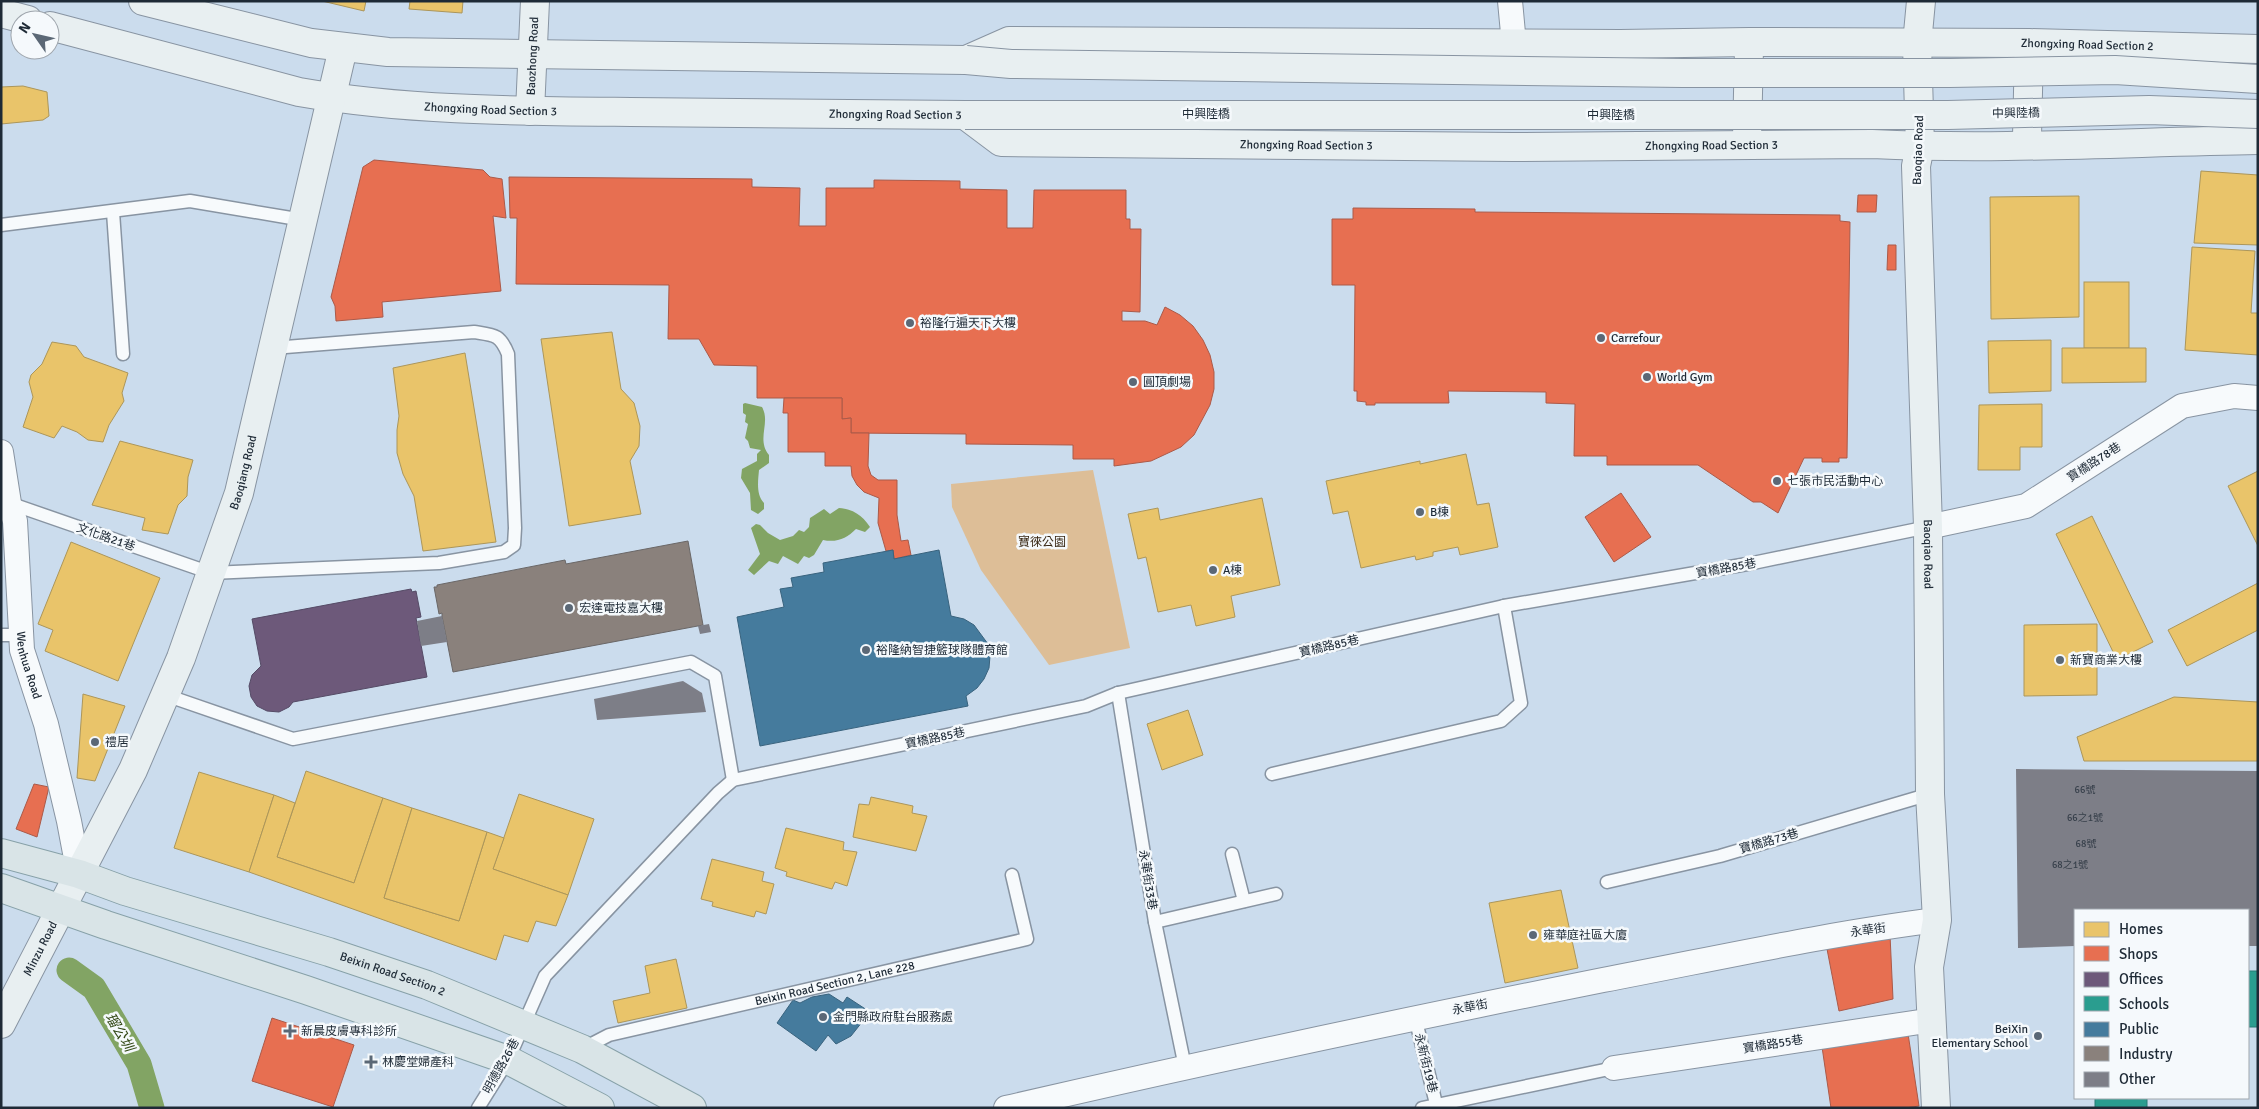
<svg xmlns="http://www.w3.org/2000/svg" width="2259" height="1109" font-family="Signika,'Noto Sans TC',sans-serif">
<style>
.green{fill:#ddbe97}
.water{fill:#82a464}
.homes{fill:#e9c46a;stroke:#ac965a}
.shops{fill:#e76f51;stroke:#ab5a49}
.offices{fill:#6d597a;stroke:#554b66}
.schools{fill:#2a9d8f;stroke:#267a74}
.public{fill:#457b9d;stroke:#39637e}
.industry{fill:#8a817c;stroke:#6a6767}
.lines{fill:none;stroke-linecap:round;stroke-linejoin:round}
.canal{stroke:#82a464;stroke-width:25}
.building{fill:#7d7e87}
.lane-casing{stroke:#8894a2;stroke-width:15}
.street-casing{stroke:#8894a2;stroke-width:26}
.secondary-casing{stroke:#8894a2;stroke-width:30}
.primary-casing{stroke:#87a1a8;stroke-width:30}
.lane{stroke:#f7fafc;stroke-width:12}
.street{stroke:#f7fafc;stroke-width:24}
.secondary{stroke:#e8eff1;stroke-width:28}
.primary{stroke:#d9e4e7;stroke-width:28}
.secondary-bridge-casing{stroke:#8894a2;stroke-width:30;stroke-linecap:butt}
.secondary-bridge{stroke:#e8eff1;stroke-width:28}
.poi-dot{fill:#5b6876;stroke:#f5f9fc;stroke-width:2}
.labels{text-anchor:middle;stroke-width:5;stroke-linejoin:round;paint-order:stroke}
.number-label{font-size:10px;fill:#363f4a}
.street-label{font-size:12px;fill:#1e2a36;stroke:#f5f9fc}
.poi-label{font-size:12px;fill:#1e2a36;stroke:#f5f9fc;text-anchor:start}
.park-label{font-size:12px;fill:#392815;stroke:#f5f9fc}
.water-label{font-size:14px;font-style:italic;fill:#324816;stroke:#f5f9fc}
</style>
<rect width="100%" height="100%" fill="#cbdced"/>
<!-- green -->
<path class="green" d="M1093,470L1130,648L1049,665L981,570L952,507L951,484Z"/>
<!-- water -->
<g class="water">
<path d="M745,403L762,407C771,423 756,439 769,455V463L759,470C758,481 756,495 764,503V509L758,514L751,510L750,493L741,478L742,469L757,461V454L761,450L750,448L748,441L745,438L748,424L745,422L746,415L743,413V404Z"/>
<path d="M839,508C853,509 862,515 870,527L865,532L856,529C847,538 837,543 823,540L814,555L809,558L804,556L798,564L783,556L778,564L769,561L754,575L748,570L760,554L751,528L756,524L760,525L768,533L780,540L793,536L799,530L804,532L809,527L810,518L824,509L830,514Z"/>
</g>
<!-- homes -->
<g class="homes">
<path d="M322,1H366L364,11Z"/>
<path d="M410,1H463L462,13L409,9Z"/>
<path d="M23,86L47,92L49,116L43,120L1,124V87Z"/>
<path d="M2201,171L2258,175V245L2194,243Z"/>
<path d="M2079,196V317L1991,319L1990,197Z"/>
<path d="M2192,247L2255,251L2251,313H2258V355L2185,350Z"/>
<rect x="2084" y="282" width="45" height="66"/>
<path d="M612,332L621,389L634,403L640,426L639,446L630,461L641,514L569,526L541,339Z"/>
<path d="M2051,340V391L1989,393L1988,341Z"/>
<path d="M52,342L76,346L84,357L128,373L122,393L124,401L109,425L103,442L88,440L77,432L62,426L54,438L23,427L33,397L29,382L31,375L42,364Z"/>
<path d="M2062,348H2146V382L2062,383Z"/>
<path d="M465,353L496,542L423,551L414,496L403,474L397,453V430L399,416L393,368Z"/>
<path d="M2042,404V447H2020V470H1978L1979,405Z"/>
<path d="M120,441L193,460L188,477L187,496L178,505L168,534L142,530L145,518L92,505Z"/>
<path d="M1466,454L1477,505L1489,503L1498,547L1460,555L1458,547L1433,552V556L1416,560L1415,556L1361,568L1348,511L1333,514L1326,481L1420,461V464Z"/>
<path d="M2258,471V546L2228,486Z"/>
<path d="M1262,498L1280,585L1231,596L1235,617L1196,626L1191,605L1158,612L1146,557L1138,559L1128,514L1158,508L1160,520Z"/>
<path d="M2092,516L2153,642L2117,660L2056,534Z"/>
<path d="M71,542L160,578L118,681L45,651L53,630L38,624Z"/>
<path d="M2258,583V630L2187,666L2168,630Z"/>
<path d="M2097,624V695L2024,696V625Z"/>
<path d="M83,694L125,706L95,781L77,778Z"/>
<path d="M2174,697L2258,702V761H2084L2077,737Z"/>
<path d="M1188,710L1203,755L1162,770L1147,724Z"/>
<path d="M306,771L383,798L354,883L277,857Z"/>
<path d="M199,772L274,795L249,872L174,848Z"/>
<path d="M519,794L594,819L568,895L493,869Z"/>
<path d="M274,795L295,803L277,857L354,883L383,798L412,808L384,898L459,921L487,832L504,838L493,869L568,895L556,926L536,921L528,942L504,935L496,960L249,872Z"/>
<path d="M871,797L913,806L912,813L927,816L916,851L853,837L859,804L869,805Z"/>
<path d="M412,808L487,832L459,921L384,898Z"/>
<path d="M786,828L844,842L843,850L857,852L847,886L835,882L832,889L786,876L787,872L775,868Z"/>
<path d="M712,859L764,872L762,881L774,884L766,914L756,911L754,917L712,906L713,902L701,899Z"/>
<path d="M1561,890L1578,968L1505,983L1489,903Z"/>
<path d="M676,959L687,1008L618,1023L613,1001L650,993L645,966Z"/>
</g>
<!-- shops -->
<g class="shops">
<path d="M374,160L483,170L490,177L502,179L506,218L493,216L501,291L382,302L383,317L336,321L335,306L331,297L363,167Z"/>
<path d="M509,177L752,179V187L800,188L799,226H826V188H874V180L960,181V189L1007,190V228H1033L1034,190H1126V219H1130V229H1141L1140,312L1122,311V321H1145L1157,325L1165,307L1180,315L1193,326L1203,340L1210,355L1214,372V389L1210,405L1194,435L1181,447L1151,461L1114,466V459H1073V445L966,444V434L851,433V418L842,419V398H757V366L714,365L699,339H668L669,285L516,284L517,218H510Z"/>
<path d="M1858,195H1877L1876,212H1857Z"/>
<path d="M1353,208L1475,209V212L1840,215V221L1850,222L1847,458H1839V462H1822V458H1804L1778,513L1761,502H1753L1698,465H1607V456H1574L1575,404L1546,403V392L1448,391L1449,403H1375V405H1366V402L1357,401V391H1354L1355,285H1332V219H1353Z"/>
<path d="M1888,245H1896V270H1887Z"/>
<path d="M784,398H842V419L851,418V433H869L868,466L871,475L878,480H897V515L901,541L908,540L911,555L894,559L893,550L886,551L878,523L879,498L864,492L857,485L852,476L851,466H825V452H788V413H783Z"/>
<path d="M1621,493L1651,537L1614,562L1585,517Z"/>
<path d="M34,784L49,787L37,837L16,829Z"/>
<path d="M1890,935L1893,999L1839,1011L1827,949Z"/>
<path d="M272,1018L354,1045L333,1107L252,1081Z"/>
<path d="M1907,1027L1919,1106L1905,1108H1831L1821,1040Z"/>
</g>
<!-- offices -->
<path class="offices" d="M411,589L412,592L416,591L421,617L416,618L427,677L293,702L289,707L279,712L267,711L257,706L251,697L249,686L252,675L261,666L252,619Z"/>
<!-- schools -->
<g class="schools">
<rect x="2248" y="971" width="10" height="56"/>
<rect x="2095" y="1098" width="52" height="10"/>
</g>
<!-- public -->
<g class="public">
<path d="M893,550L894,559L939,550L951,616L964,619L974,625L988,644L990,656L989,668L984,679L977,688L966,696L968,706L760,746L737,617L784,607L780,589L793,587L791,578L824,572L823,563Z"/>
<path d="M829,994L843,1003L847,997L870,1012L851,1036L836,1044L828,1035L816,1051L777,1023L793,1000L800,1003L812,997Z"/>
</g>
<!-- industry -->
<path class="industry" d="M688,541L703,625L453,672L442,616V613L439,614L437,603L434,587H437V585L565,560L566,564Z"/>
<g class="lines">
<!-- canal -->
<path class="canal" d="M69,970L94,988L139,1064L152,1108"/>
</g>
<!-- building -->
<g class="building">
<path d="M442,616L447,642L421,646L417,621Z"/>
<path d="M709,624L711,632L700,634L698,626Z"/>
<path d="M683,681L702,693L706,712L597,720L594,699Z"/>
<path d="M2016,769L2258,771V946H2248V910H2075V946L2018,948Z"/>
</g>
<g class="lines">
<defs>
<g id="lane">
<path d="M113,212L123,354"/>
<path d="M1,225L190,201L303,220"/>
<path d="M9,503L211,573L439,563L504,552L514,545L515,528L508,354C500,334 494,335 474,332L273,348"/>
<path d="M1,635H20"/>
<path d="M1118,693L1155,922L1185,1067"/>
<path d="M177,699L293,739L691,662L715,676L733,780"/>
<path d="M1272,774L1501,721L1521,703L1504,606"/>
<path d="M1232,854L1244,901"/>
<path d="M1607,882L1720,856L1930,794"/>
<path d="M1155,922L1276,894"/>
<path d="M1415,1017L1437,1108"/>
<path id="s1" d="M582,1049L609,1035L1027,939L1012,875"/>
<path d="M478,1108L508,1060L545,976L718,793L733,780L1086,706L1118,693L1504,606L1753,563L1928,527"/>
<path d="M1422,1108L1614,1068"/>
</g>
<g id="street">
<path d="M1510,1L1514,44"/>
<path id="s2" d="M1,452L9,503L15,521L22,650L46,724L69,821L79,874"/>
<path d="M1928,527L2026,506L2182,406L2234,396L2258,398"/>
<path d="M1614,1068L1933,1020"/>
<path d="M1006,1108C1205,1062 1404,1020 1603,980C1714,959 1825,934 1937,920"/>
</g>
<g id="secondary">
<path id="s3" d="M143,1L311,43L388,52L966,60L1009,41L1620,44L1749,42L2029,43L2258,49"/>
<path id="s4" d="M1921,1L1917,44L1920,146L1916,166L1928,527L1930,794L1937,920L1929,967L1936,1108"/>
<path d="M1,13L28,20"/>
<path id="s5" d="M50,26L299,92C408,111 520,111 631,112C742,113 853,114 965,115L1001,142L1512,147L1872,144C2001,150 2129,142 2258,140"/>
<path id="s6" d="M530,111L535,1"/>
<path d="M2027,137L2029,47"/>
<path d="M1747,138L1749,48"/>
<path id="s7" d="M1,1024L133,770L181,658L239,493L343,48"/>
</g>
<g id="primary">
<path id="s8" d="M1,853L79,874L125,891L329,952L427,985L582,1049L692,1108"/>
<path d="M1,888L106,925L306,990L508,1060L600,1108"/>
</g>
</defs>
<!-- lane casing -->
<use href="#lane" class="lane-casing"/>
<!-- street casing -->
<use href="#street" class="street-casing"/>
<!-- secondary casing -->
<use href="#secondary" class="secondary-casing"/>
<!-- primary casing -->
<use href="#primary" class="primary-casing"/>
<!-- lane -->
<use href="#lane" class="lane"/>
<!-- street -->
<use href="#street" class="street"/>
<!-- secondary -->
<use href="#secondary" class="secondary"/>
<!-- primary -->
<use href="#primary" class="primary"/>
<defs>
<g id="secondary-bridge">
<path d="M966,60L1011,64L1682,73H1950L2115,70L2258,79"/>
<path d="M965,115H1948L2149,110L2258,114"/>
</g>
</defs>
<!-- secondary-bridge casing -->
<use href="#secondary-bridge" class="secondary-bridge-casing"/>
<!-- secondary-bridge -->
<use href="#secondary-bridge" class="secondary-bridge"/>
</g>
<!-- markers -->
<g class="poi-dot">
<circle cx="910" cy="323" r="5"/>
<circle cx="1601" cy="338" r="5"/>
<circle cx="1647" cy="377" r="5"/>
<circle cx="1133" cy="382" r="5"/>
<circle cx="1777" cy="481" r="5"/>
<circle cx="1420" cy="512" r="5"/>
<circle cx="1213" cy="570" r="5"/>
<circle cx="569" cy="608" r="5"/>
<circle cx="866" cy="650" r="5"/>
<circle cx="2060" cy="660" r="5"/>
<circle cx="95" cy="742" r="5"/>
<circle cx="1533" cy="935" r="5"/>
<circle cx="823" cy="1017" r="5"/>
<path d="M287.5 1023.5h5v5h5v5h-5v5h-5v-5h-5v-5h5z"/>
<circle cx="2038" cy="1036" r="5"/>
<path d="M368.5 1054.5h5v5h5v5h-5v5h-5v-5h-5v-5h5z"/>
</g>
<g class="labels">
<!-- number labels -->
<g class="number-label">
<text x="2085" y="793">66號</text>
<text x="2085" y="821">66之1號</text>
<text x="2086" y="847">68號</text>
<text x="2070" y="868">68之1號</text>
</g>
<!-- street labels -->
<g class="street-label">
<text dy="4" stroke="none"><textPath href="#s3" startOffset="1954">Zhongxing Road Section 2</textPath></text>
<text dy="4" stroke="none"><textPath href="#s6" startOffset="55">Baozhong Road</textPath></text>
<text dy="4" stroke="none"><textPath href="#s5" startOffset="450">Zhongxing Road Section 3</textPath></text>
<text transform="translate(2016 113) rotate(-1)" y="4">中興陸橋</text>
<text x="1206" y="118">中興陸橋</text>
<text dy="4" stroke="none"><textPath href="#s5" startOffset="855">Zhongxing Road Section 3</textPath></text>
<text x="1611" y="119">中興陸橋</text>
<text dy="4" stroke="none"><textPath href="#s5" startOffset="1275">Zhongxing Road Section 3</textPath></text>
<text dy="4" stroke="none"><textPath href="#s5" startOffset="1680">Zhongxing Road Section 3</textPath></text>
<text transform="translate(1918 150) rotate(-88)" y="4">Baoqiao Road</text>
<text transform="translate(2094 462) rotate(-33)" y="4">寶橋路78巷</text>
<text dy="4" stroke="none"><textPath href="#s7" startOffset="604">Baoqiang Road</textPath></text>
<text transform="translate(106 537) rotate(19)" y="4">文化路21巷</text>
<text dy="4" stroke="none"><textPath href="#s4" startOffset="554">Baoqiao Road</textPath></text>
<text transform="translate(1726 568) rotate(-10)" y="4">寶橋路85巷</text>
<text transform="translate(1329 646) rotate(-13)" y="4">寶橋路85巷</text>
<text dy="4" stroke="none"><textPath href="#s2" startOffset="216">Wenhua Road</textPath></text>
<text transform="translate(935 738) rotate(-12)" y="4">寶橋路85巷</text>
<text transform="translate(1769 841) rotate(-16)" y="4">寶橋路73巷</text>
<text transform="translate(1148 880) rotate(81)" y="4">永華街33巷</text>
<text transform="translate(1868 930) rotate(-8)" y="4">永華街</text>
<text dy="4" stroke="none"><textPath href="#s7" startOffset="85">Minzu Road</textPath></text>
<text dy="4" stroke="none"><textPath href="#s8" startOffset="410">Beixin Road Section 2</textPath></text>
<text dy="4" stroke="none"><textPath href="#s1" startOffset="262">Beixin Road Section 2, Lane 228</textPath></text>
<text transform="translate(1470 1007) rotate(-11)" y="4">永華街</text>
<text transform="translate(1773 1044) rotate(-9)" y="4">寶橋路55巷</text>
<text transform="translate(1426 1063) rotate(76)" y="4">永新街19巷</text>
<text transform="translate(501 1066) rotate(-61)" y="4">明德路26巷</text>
</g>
<!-- poi labels -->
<g class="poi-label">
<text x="920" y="327">裕隆行遍天下大樓</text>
<text x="1611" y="342">Carrefour</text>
<text x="1657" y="381">World Gym</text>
<text x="1143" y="386">圓頂劇場</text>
<text x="1787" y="485">七張市民活動中心</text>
<text x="1430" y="516">B棟</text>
<text x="1223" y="574">A棟</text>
<text x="579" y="612">宏達電技嘉大樓</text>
<text x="876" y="654">裕隆納智捷籃球隊體育館</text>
<text x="2070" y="664">新寶商業大樓</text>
<text x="105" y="746">禮居</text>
<text x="1543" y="939">雍華庭社區大廈</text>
<text x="833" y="1021">金門縣政府駐台服務處</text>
<text x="2028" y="1033" text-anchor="end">BeiXin<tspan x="2028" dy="14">Elementary School</tspan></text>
<text x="301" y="1035">新晨皮膚專科診所</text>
<text x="382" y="1066">林慶堂婦產科</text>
</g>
<!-- park labels -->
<g class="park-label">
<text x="1042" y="546">寶徠公園</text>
</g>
<!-- water labels -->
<g class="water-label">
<text transform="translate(120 1032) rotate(59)" y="5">瑠公圳</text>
</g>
</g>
<!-- border -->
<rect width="2259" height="1109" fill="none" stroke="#1e2a36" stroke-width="5"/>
<!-- legend -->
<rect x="2074" y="909" width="175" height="190" fill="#f5f9fc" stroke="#9fa6ad"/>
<rect x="2084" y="922" width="25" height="15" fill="#e9c46a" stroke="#9fa6ad"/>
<text x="2119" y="934" font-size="15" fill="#1e2a36">Homes</text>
<rect x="2084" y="946" width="25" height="15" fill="#e76f51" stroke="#9fa6ad"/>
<text x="2119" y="959" font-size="15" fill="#1e2a36">Shops</text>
<rect x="2084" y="972" width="25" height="15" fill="#6d597a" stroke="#9fa6ad"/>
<text x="2119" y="984" font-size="15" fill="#1e2a36">Offices</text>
<rect x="2084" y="996" width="25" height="15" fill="#2a9d8f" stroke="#9fa6ad"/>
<text x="2119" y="1009" font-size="15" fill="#1e2a36">Schools</text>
<rect x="2084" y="1022" width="25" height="15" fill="#457b9d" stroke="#9fa6ad"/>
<text x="2119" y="1034" font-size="15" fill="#1e2a36">Public</text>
<rect x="2084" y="1046" width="25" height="15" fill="#8a817c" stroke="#9fa6ad"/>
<text x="2119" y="1059" font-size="15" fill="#1e2a36">Industry</text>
<rect x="2084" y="1072" width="25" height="15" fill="#7d7e87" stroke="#9fa6ad"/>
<text x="2119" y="1084" font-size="15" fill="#1e2a36">Other</text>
<!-- north arrow -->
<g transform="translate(35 35) rotate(304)"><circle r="24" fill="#f5f9fc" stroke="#9fa6ad"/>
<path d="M0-4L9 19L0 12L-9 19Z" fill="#5b6876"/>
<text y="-8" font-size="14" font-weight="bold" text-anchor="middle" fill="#1e2a36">N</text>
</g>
</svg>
